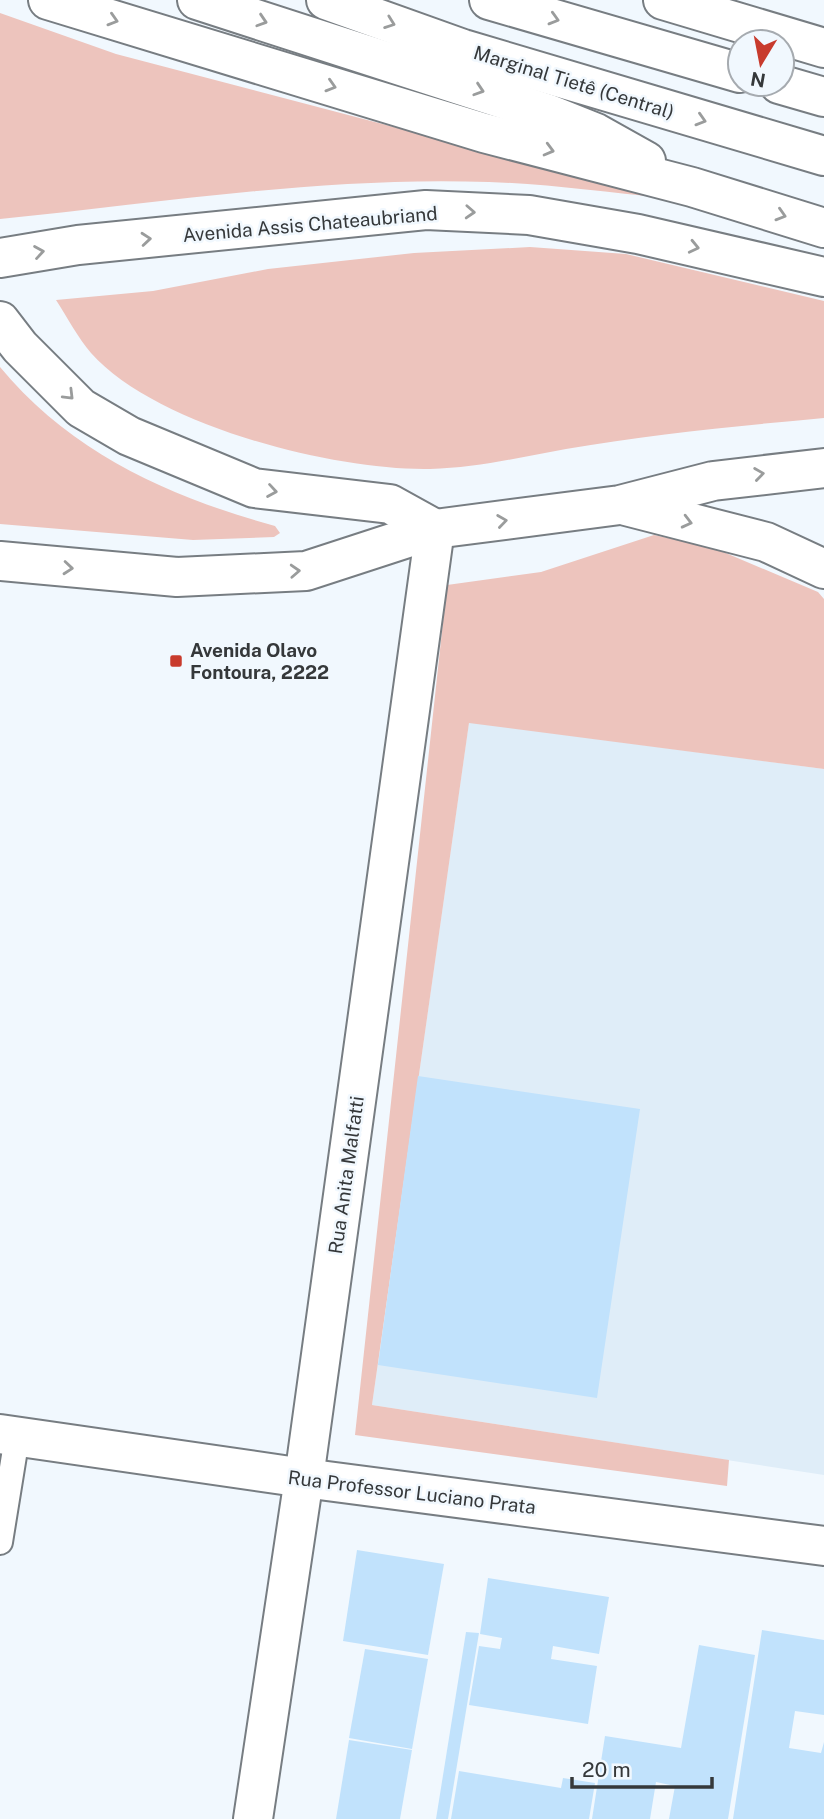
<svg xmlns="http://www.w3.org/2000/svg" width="824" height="1819" font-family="'Public Sans',sans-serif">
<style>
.built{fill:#dfedf8}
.green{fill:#edc4bd}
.building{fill:#c1e2fc}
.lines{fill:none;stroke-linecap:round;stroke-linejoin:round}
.service-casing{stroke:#777d82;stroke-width:28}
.minor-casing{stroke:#777d82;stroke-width:42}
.primary-casing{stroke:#777d82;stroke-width:42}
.trunk-casing{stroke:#777d82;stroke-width:42}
.motorway-casing{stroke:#777d82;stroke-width:42}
.service{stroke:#fff;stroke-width:24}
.minor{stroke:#fff;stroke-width:38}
.primary{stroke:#fff;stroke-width:38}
.trunk{stroke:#fff;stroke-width:38}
.motorway{stroke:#fff;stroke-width:38}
.oneway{stroke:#9a9c9c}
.poi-dot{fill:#c83b2d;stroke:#f1f8fe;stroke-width:2.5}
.labels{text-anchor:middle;stroke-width:5;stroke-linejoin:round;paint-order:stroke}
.street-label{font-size:19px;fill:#35383a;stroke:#f1f8fe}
.poi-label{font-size:19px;font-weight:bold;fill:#35383a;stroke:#f1f8fe;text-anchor:start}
</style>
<rect width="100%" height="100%" fill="#f1f8fe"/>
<!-- built -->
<path class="built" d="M469,722L824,769V1475L372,1405Z"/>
<!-- green -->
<g class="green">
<path d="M0,13L116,54L664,198C605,192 547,184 489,182C325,176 162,203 0,219Z"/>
<path d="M530,247L626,254L824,301V418C738,426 652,434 566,449C521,457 477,468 430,469C335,471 156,426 91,353C78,338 67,317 56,300L153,291L268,269L414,253Z"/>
<path d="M0,367C71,453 170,497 275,526L280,533L274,537L193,540L0,524Z"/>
<path d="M654,535L714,548L818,592L824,599V769L469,723L372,1405L729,1460L727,1486L355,1435L447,585L541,572Z"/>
</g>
<!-- building -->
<g class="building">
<path d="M418,1076L640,1109L597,1398L378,1365Z"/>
<path d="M357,1550L444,1564L428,1655L343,1641Z"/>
<path d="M488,1578L609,1597L599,1654L553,1646L551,1659L597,1666L588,1724L469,1705L479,1646L500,1649L502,1638L480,1634Z"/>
<path d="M762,1630L824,1640V1715L795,1711L789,1748L821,1753L824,1742V1819H733Z"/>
<path d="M466,1632L479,1633L448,1819H436Z"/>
<path d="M699,1645L755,1655L728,1819H669L675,1786L656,1782L650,1819H592L605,1736L681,1748Z"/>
<path d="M365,1649L428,1659L412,1749L349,1738Z"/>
<path d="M349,1740L412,1750L400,1819H336Z"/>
<path d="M459,1771L561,1788L563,1778L595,1783L589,1819H451Z"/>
</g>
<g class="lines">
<defs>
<path id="service" d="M0,1542L17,1437"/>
<g id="minor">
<path d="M0,1434L304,1478L824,1546"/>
<path d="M253,1819L304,1478L435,529"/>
</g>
<g id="primary">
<path d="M0,258L78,245L426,210L529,215L638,234L824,277"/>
<path d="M626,506L766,542L824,569"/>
<path d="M0,561L177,577L306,571L435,529L620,505L713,481L824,468"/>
</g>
<g id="trunk">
<path d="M48,0L484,133L692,187L824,228"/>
<path d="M197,0L546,113L596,133L646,161"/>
<path d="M326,0L463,49L824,156"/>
<path d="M0,321L20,347L81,408L129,436L254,488L390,504L435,529"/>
</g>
<g id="motorway">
<path d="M489,0L740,73"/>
<path d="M663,0L824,48"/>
<path d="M779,84L824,97"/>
</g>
</defs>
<!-- service casing -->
<use href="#service" class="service-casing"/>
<!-- minor casing -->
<use href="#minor" class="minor-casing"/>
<!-- primary casing -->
<use href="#primary" class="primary-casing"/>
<!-- trunk casing -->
<use href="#trunk" class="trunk-casing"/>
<!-- motorway casing -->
<use href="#motorway" class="motorway-casing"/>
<!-- service -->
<use href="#service" class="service"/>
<!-- minor -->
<use href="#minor" class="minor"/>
<!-- primary -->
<use href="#primary" class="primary"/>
<!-- trunk -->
<use href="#trunk" class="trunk"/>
<!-- motorway -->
<use href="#motorway" class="motorway"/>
</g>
<!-- one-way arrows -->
<defs><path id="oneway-chevron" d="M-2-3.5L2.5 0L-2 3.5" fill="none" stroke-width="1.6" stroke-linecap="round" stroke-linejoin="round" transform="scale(1.75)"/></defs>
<g class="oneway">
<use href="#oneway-chevron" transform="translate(554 19) rotate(16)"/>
<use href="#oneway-chevron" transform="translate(113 20) rotate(17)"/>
<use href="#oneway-chevron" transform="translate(262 21) rotate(18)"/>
<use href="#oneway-chevron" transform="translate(390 23) rotate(20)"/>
<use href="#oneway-chevron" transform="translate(331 86) rotate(17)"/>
<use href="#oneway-chevron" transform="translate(479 90) rotate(18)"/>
<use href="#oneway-chevron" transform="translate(701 120) rotate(17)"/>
<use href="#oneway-chevron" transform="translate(549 150) rotate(15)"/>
<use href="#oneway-chevron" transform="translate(470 212) rotate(3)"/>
<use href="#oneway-chevron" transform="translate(781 215) rotate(17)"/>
<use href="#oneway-chevron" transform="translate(146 239) rotate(-5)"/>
<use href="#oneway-chevron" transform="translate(694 247) rotate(13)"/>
<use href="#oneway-chevron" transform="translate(39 252) rotate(-9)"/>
<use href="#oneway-chevron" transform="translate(69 395) rotate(45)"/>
<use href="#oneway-chevron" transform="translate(759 474) rotate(-8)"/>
<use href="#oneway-chevron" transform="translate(272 491) rotate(9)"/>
<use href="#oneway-chevron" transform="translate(502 521) rotate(-8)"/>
<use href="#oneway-chevron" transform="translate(687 522) rotate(14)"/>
<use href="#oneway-chevron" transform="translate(68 568) rotate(5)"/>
<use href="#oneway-chevron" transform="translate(295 571) rotate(-3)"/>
</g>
<!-- markers -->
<rect class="poi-dot" x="169" y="654" width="14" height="14" rx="3.5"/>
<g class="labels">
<!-- street labels -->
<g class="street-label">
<text transform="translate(574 82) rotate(17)" y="7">Marginal Tietê (Central)</text>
<text transform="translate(310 224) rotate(-5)" y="7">Avenida Assis Chateaubriand</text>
<text transform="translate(346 1175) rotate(-82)" y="7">Rua Anita Malfatti</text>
<text transform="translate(412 1492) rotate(7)" y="7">Rua Professor Luciano Prata</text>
</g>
<!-- poi labels -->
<g class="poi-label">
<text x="190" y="657">Avenida Olavo<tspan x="190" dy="22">Fontoura, 2222</tspan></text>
</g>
</g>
<!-- north arrow -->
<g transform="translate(761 63) rotate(190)"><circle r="33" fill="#f1f8fe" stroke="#a6abb0" stroke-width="2"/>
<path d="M0-5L12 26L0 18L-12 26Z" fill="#c83b2d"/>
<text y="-10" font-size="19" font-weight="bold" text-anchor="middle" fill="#35383a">N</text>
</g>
<!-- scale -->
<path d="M572 1777v10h140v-10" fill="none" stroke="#35383a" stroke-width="3.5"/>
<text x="582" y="1777" font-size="21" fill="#35383a" stroke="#f1f8fe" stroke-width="5" paint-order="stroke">20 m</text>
</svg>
